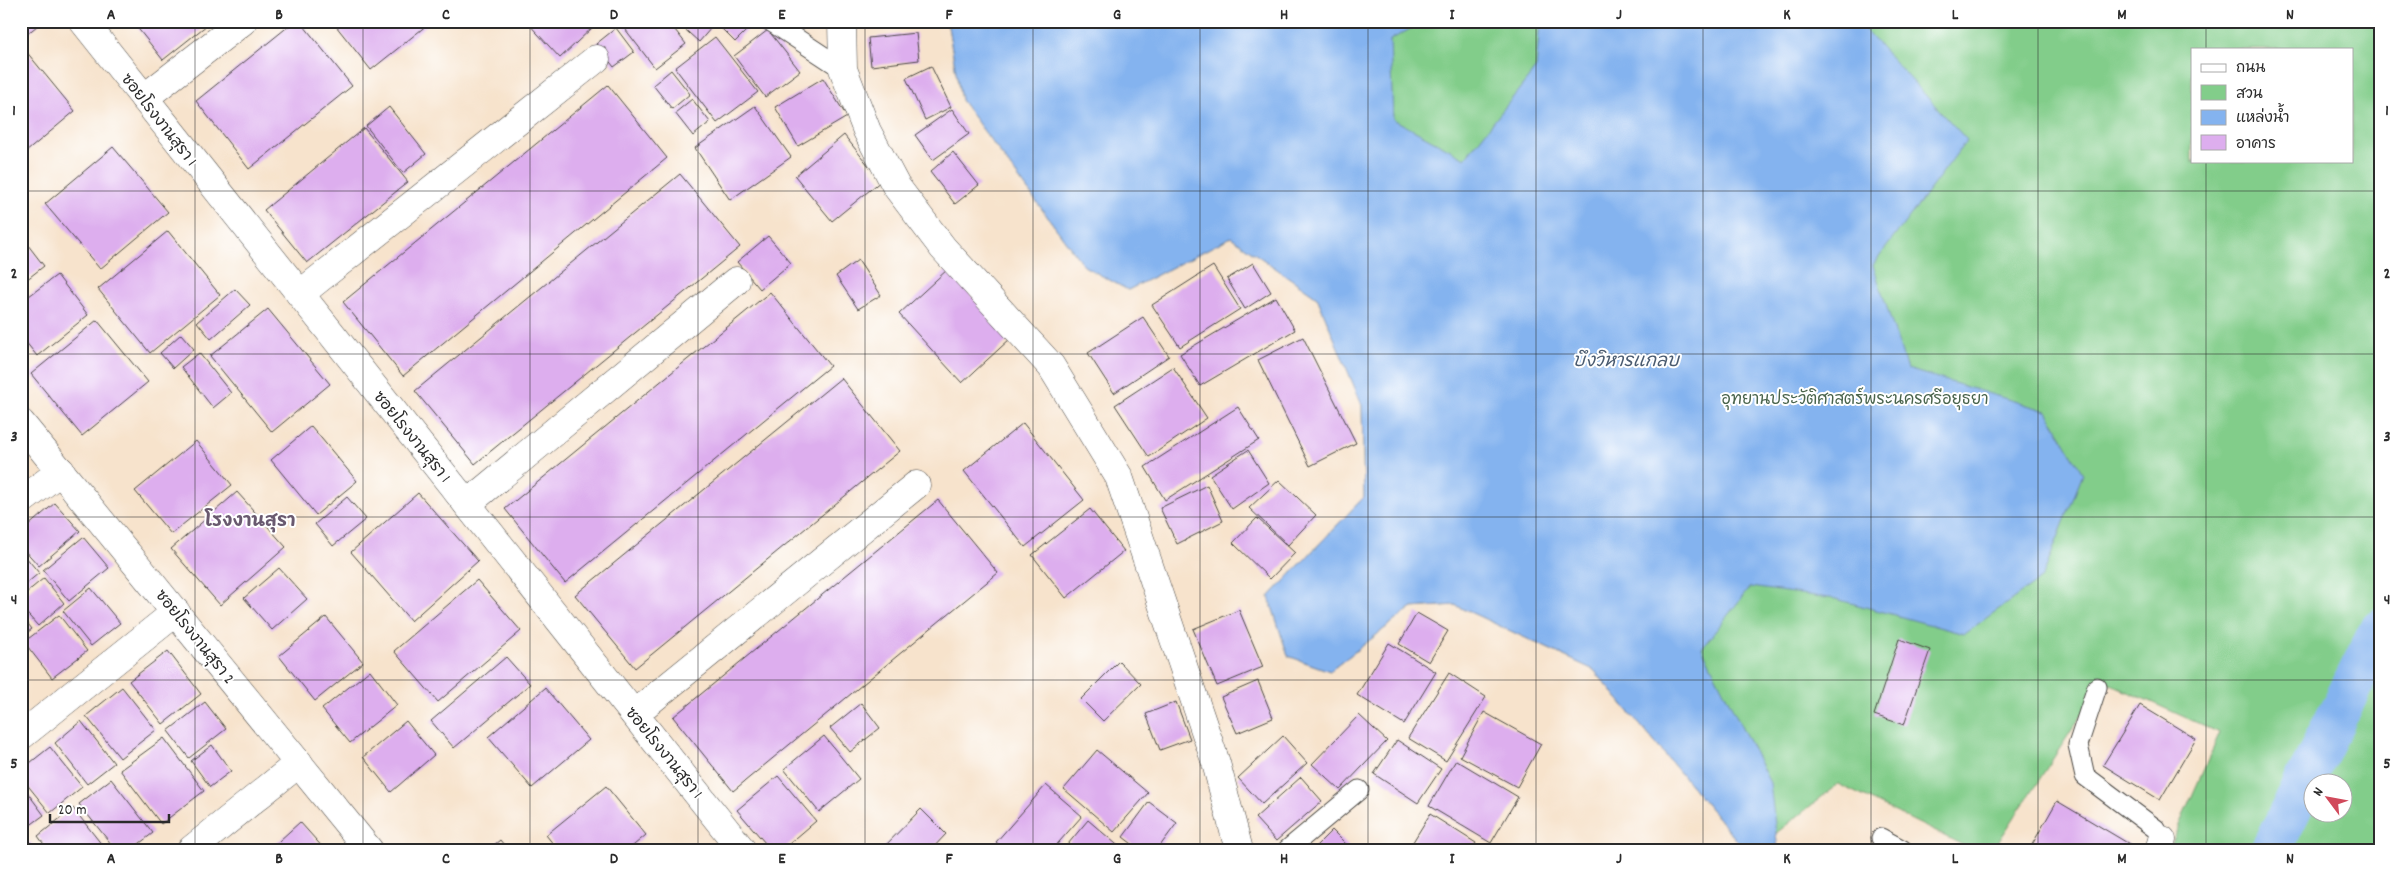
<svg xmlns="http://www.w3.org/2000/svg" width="2401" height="871" font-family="Dekko,'Playpen Sans Thai',sans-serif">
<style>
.green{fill:#82cd8a;stroke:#567c5a;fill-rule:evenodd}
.water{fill:#84b3ef;stroke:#586f8d}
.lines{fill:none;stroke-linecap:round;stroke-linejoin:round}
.canal{stroke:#84b3ef;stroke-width:41}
.building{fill:#ddaeee}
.lane-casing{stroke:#4a4743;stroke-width:21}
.street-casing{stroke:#4a4743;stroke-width:29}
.lane{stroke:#fff;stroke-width:19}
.street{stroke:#fff;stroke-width:28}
.grid{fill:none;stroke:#2b2b2b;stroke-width:1;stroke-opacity:0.55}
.labels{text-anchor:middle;stroke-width:4;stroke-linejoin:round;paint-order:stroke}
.street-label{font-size:16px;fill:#2b2b2b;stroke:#fff}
.park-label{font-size:16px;fill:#49644c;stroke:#fff}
.water-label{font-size:18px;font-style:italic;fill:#4a5b70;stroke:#fff}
.neighbourhood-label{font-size:18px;font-weight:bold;fill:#69596f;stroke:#fff}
.neatline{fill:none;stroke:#2b2b2b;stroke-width:2}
.grid-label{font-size:16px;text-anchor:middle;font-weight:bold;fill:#2b2b2b}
</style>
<rect width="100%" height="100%" fill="#fff"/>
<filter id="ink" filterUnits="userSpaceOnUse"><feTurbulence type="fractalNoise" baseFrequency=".02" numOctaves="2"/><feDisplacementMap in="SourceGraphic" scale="10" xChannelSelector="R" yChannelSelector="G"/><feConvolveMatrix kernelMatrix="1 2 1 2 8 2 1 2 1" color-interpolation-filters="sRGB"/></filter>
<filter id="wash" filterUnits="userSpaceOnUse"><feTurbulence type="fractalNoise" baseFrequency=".0096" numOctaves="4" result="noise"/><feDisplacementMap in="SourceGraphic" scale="20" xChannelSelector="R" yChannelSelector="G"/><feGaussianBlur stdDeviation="1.12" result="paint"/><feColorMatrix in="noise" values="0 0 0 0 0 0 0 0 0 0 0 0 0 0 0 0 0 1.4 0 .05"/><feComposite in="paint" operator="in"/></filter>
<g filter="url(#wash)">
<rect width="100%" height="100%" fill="#f7e3cc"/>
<!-- green -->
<path class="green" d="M947,21H2380V850H2168L2220,733L2104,681L1993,850H1973L1838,784L1755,850H1745L1594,670L1455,605L1411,608L1330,671L1288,656L1269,597L1364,497L1362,405L1317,297L1231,237L1128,290L1084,266L961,100ZM2192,49H2352V161H2192ZM2314,784H2344V814H2314Z"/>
<!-- water -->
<path class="water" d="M947,21H1425L1390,40L1393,119L1465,158L1536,68L1540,21H1857L1967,140L1873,265L1907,369L2047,411L2083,474L2042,578L1964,634L1836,599L1750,587L1702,648L1770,783L1778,850H1745L1594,670L1455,605L1411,608L1330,671L1288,656L1269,597L1364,497L1362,405L1317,297L1231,237L1128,290L1084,266L961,100Z"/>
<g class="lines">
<!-- canal -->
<path class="canal" d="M2271,850L2380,629"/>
</g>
<g id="blocks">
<!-- building -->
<g class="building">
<path d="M21,21H43L21,39Z"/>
<path d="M132,21H212L163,60Z"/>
<path d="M295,21H300L352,86L249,169L196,101Z"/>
<path d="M332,21H432L371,70Z"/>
<path d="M526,21H588L593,27L560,58Z"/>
<path d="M627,21H668L686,44L655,68L622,25Z"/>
<path d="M681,21H717L699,42L679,24Z"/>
<path d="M726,21H756L735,42L720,27Z"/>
<path d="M878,21H933V25L878,28Z"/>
<path d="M616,28L634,52L614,67L596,44Z"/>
<path d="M768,30L800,71L765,97L734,56Z"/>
<path d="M916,33L919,60L871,66L868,38Z"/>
<path d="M715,37L758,92L717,123L675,68Z"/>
<path d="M25,50L75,111L26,152L21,147V53Z"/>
<path d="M931,66L951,107L925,120L906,78Z"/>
<path d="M671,70L690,94L672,109L653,85Z"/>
<path d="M823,78L847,117L798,146L775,107Z"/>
<path d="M608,85L667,158L403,376L343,302Z"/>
<path d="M692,99L710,122L693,136L675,113Z"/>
<path d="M755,106L791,157L730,200L695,148Z"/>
<path d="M389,107L426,154L403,173L366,126Z"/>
<path d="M952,109L969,134L933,160L915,135Z"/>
<path d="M364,128L408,182L307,263L264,210Z"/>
<path d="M844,135L881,181L832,221L795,176Z"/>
<path d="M113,147L168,212L100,269L45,204Z"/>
<path d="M953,152L979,185L955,204L930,172Z"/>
<path d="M680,174L740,247L475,464L415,391Z"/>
<path d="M168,231L220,295L150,353L98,289Z"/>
<path d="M21,236L44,266L21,284Z"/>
<path d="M768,236L791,263L760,289L737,262Z"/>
<path d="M858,260L881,295L858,309L836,276Z"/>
<path d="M1253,263L1271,292L1245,309L1227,279Z"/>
<path d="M1213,266L1240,309L1180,347L1152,305Z"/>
<path d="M948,269L1011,338L962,383L899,314Z"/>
<path d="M57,275L88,315L37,356L21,336V302Z"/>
<path d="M235,289L250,305L211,339L197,322Z"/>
<path d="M770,292L830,366L565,583L505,509Z"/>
<path d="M1276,297L1295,330L1200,386L1180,354Z"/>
<path d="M268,309L330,384L272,432L210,356Z"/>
<path d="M1143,317L1169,356L1114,393L1088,353Z"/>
<path d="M97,320L148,382L82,436L31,374Z"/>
<path d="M181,334L194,349L173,368L160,353Z"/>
<path d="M1303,337L1356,443L1310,466L1258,360Z"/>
<path d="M199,353L231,393L213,408L181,367Z"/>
<path d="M1173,367L1207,418L1149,457L1115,405Z"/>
<path d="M841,378L900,451L635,668L575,595Z"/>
<path d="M1238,407L1259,440L1165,500L1145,467Z"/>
<path d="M1023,423L1084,500L1025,547L964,471Z"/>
<path d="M311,426L357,481L316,515L271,460Z"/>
<path d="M196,441L232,485L171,534L135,491Z"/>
<path d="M1248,450L1269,483L1232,509L1210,475Z"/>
<path d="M1279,480L1316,515L1288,545L1249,508Z"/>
<path d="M1207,485L1223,521L1177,544L1160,508Z"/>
<path d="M237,492L286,547L220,605L171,549Z"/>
<path d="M418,493L478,561L411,621L351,552Z"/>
<path d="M347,497L366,519L333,546L315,524Z"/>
<path d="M938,500L998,573L733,791L673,717Z"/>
<path d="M55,503L80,531L39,566L21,546V532Z"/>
<path d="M1090,509L1124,551L1066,598L1032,555Z"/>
<path d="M1257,518L1295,553L1270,579L1233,543Z"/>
<path d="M83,537L109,568L69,601L43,570Z"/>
<path d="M21,551L39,573L21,588Z"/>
<path d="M279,568L307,599L272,630L244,598Z"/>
<path d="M44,578L64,603L38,626L21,607V597Z"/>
<path d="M477,580L521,631L438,702L394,651Z"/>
<path d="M91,588L120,623L91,646L63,611Z"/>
<path d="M1239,610L1263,667L1217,686L1193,629Z"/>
<path d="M1417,613L1448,631L1429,662L1399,644Z"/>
<path d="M21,615L32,629L21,637Z"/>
<path d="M59,615L87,651L52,678L24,642Z"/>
<path d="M326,617L363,662L315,701L279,656Z"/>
<path d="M1899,639L1930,650L1904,725L1874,715Z"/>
<path d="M1389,643L1436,672L1404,724L1357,695Z"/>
<path d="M168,651L201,694L163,724L129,681Z"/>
<path d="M506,657L530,684L454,748L431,721Z"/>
<path d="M1119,661L1141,684L1103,721L1081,699Z"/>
<path d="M370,670L397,705L350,743L322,709Z"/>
<path d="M1449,673L1486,697L1446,761L1408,738Z"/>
<path d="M1258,681L1273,718L1237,733L1221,697Z"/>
<path d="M122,687L156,730L120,758L86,716Z"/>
<path d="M545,688L589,740L532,788L488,737Z"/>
<path d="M205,702L226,729L189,758L168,731Z"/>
<path d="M1176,702L1190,739L1160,750L1146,714Z"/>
<path d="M861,703L880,728L850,752L830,728Z"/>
<path d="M2140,705L2196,739L2160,800L2103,765Z"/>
<path d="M1484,712L1541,744L1517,787L1460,756Z"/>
<path d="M1359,715L1387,741L1340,790L1312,764Z"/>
<path d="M81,721L114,763L87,784L55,743Z"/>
<path d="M406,721L434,755L391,792L363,757Z"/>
<path d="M824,736L859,779L819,812L784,769Z"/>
<path d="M1283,736L1307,763L1262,804L1238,778Z"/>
<path d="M164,738L204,791L161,824L120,770Z"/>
<path d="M1397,740L1441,769L1418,803L1374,774Z"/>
<path d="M212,745L231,771L210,787L191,761Z"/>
<path d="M50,747L82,787L50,813L21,777V770Z"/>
<path d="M1097,750L1148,793L1114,832L1064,789Z"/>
<path d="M1456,760L1518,797L1491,843L1429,806Z"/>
<path d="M778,776L816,821L782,850H771L737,810Z"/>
<path d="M1301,777L1322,801L1276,841L1255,818Z"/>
<path d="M111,779L153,833L131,850H116L79,804Z"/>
<path d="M21,784L44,815L21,832Z"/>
<path d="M1046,785L1082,816L1052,850H1005L996,842Z"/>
<path d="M606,786L646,835L628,850H558L546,835Z"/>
<path d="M2057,801L2131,845L2128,850H2029Z"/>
<path d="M1149,802L1177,823L1157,850H1140L1123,837Z"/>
<path d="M73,808L106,850H48L38,836Z"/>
<path d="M921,809L946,834L931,850H881Z"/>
<path d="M1430,814L1476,843L1472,850H1408Z"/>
<path d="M1088,820L1123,850H1063Z"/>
<path d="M300,822L325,850H269Z"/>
<path d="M1332,830L1352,850H1312Z"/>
<path d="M500,840L508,850H488Z"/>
<path d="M30,842L37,850H21V849Z"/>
</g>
</g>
</g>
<g filter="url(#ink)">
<use href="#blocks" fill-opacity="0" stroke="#4a4743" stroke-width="1"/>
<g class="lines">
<defs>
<g id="lane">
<path d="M770,21L843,69"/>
<path d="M2097,687L2078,745L2085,776L2156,829L2162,840"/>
<path d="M1881,838L1903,850"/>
<path d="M1287,850L1359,790"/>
</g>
<g id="street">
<path d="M83,21L742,850"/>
<path d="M842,21L843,69L867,131L896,186L943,248L1051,366L1119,477L1216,763L1239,850"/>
<path d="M144,98L243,21"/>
<path d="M300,294L596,59"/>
<path d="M21,423L369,850"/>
<path d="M21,501L61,471"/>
<path d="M467,504L736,281"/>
<path d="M634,714L916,485"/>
<path d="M21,736L176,612"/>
<path d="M191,850L299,763"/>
<path d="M2159,850L2162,840"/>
</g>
</defs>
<!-- lane casing -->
<use href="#lane" class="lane-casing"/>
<!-- street casing -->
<use href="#street" class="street-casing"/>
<!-- lane -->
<use href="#lane" class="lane"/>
<!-- street -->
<use href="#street" class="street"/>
</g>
</g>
<!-- grid -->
<path class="grid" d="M195,21V850M363,21V850M530,21V850M698,21V850M865,21V850M1033,21V850M1200,21V850M1368,21V850M1536,21V850M1703,21V850M1871,21V850M2038,21V850M2206,21V49M2206,161V850M21,191H2380M21,354H2380M21,517H2380M21,680H2380"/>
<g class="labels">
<!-- street labels -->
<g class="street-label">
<text transform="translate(160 119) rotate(52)" y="6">ซอยโรงงานสุรา 1</text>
<text transform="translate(413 436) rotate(51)" y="6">ซอยโรงงานสุรา 1</text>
<text transform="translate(196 636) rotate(51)" y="6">ซอยโรงงานสุรา 2</text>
<text transform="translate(665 752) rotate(51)" y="6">ซอยโรงงานสุรา 1</text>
</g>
<!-- park labels -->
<g class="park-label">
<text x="1855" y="404">อุทยานประวัติศาสตร์พระนครศรีอยุธยา</text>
</g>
<!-- water labels -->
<g class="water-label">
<text x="1626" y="366">บึงวิหารแกลบ</text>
</g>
<!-- neighbourhood labels -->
<g class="neighbourhood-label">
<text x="250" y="526">โรงงานสุรา</text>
</g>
</g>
<!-- margin -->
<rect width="2401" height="871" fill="none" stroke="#fff" stroke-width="55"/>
<!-- legend -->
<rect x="2191" y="48" width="162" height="115" fill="#ffffff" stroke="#aaaaaa"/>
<rect x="2201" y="64" width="25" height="8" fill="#ffffff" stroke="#aaaaaa"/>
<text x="2236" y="72" font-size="15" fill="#2b2b2b">ถนน</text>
<rect x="2201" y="85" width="25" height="15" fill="#82cd8a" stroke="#aaaaaa"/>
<text x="2236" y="98" font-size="15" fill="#2b2b2b">สวน</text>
<rect x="2201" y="110" width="25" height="15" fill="#84b3ef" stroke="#aaaaaa"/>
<text x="2236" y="122" font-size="15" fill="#2b2b2b">แหล่งน้ำ</text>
<rect x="2201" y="135" width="25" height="15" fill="#ddaeee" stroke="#aaaaaa"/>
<text x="2236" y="148" font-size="15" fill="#2b2b2b">อาคาร</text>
<!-- north arrow -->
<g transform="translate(2328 798) rotate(302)"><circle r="24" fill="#ffffff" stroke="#aaaaaa"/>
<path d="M0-4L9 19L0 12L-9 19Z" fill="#d1495b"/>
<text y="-8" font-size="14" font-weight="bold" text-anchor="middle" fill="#2b2b2b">N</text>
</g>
<!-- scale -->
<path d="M50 814v8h119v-8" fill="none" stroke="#2b2b2b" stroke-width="2.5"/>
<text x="58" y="814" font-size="15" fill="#2b2b2b" stroke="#ffffff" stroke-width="4" paint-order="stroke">20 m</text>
<rect x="28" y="28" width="2346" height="816" class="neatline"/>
<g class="grid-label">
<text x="111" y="19">A</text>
<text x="279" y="19">B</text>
<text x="446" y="19">C</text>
<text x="614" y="19">D</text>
<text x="782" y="19">E</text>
<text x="949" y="19">F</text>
<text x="1117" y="19">G</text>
<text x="1284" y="19">H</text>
<text x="1452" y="19">I</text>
<text x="1619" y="19">J</text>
<text x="1787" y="19">K</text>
<text x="1955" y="19">L</text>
<text x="2122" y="19">M</text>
<text x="2290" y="19">N</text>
<text x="14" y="115">1</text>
<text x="2387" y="115">1</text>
<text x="14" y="278">2</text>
<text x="2387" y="278">2</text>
<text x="14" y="441">3</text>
<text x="2387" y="441">3</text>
<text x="14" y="604">4</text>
<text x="2387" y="604">4</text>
<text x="14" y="768">5</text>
<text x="2387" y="768">5</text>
<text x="111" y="863">A</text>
<text x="279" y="863">B</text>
<text x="446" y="863">C</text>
<text x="614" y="863">D</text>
<text x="782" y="863">E</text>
<text x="949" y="863">F</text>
<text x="1117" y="863">G</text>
<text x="1284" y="863">H</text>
<text x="1452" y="863">I</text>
<text x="1619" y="863">J</text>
<text x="1787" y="863">K</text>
<text x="1955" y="863">L</text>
<text x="2122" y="863">M</text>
<text x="2290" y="863">N</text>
</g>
</svg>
